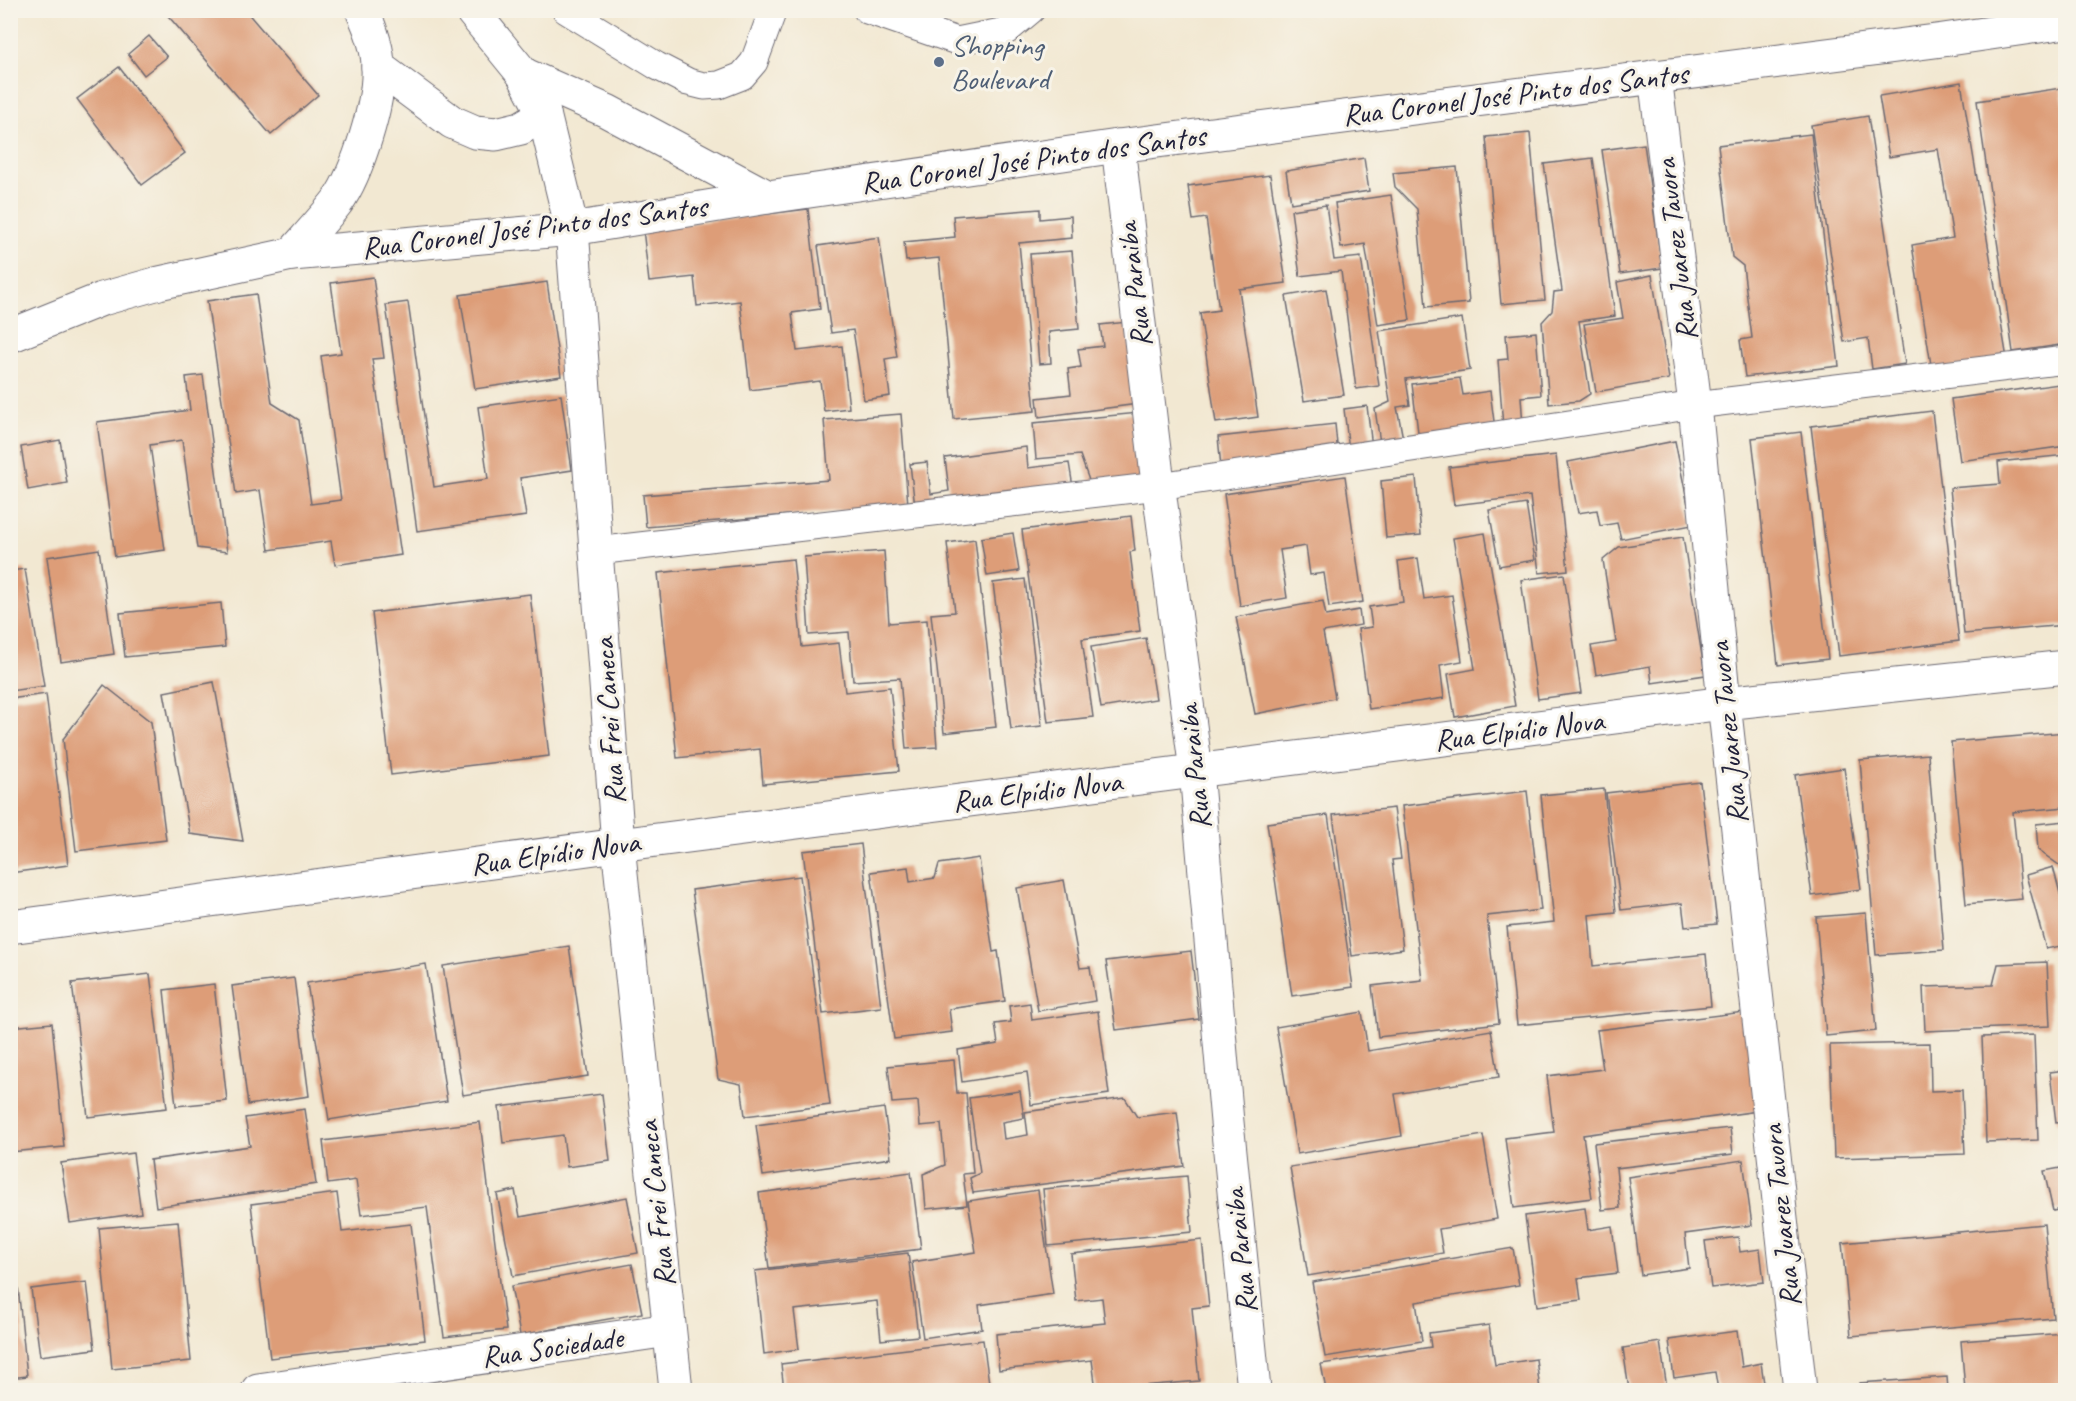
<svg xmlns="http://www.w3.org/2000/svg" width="2076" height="1401" font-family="Caveat,sans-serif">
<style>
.building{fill:#dd9d78}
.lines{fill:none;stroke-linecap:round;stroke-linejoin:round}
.service-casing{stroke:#6b6770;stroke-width:29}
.minor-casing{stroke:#6b6770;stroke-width:35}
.tertiary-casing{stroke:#6b6770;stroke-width:35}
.service{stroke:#fff;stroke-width:27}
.minor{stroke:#fff;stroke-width:33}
.tertiary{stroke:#fff;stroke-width:33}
.service-dot{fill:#5c6f8a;stroke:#f7f3e8;stroke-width:2}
.labels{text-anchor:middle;stroke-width:6;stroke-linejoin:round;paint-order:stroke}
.service-label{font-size:30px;fill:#4e5e75;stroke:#f7f3e8;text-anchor:start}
.street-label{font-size:30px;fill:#22223b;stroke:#f7f3e8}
</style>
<rect width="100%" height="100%" fill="#f7f3e8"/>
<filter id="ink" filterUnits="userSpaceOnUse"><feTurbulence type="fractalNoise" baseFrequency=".0167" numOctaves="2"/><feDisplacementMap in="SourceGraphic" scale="12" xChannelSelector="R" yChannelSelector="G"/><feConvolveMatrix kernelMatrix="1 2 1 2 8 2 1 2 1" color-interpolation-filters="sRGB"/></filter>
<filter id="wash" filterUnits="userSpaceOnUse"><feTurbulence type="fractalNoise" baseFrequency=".008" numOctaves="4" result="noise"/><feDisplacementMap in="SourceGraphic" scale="24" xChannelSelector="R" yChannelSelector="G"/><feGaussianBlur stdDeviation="1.35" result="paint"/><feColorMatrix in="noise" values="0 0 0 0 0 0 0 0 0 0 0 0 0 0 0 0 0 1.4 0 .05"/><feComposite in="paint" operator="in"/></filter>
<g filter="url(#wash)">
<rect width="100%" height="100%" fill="#f2e8d2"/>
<g id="blocks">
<!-- building -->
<g class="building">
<path d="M163,10H245L318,95L271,135Z"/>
<path d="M149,36L167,57L144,75L128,54Z"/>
<path d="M119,67L185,153L142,185L77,99Z"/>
<path d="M1961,82L2007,359L1932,371L1912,245L1953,238L1938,149L1889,157L1879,96Z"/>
<path d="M2061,88L2066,118V344L2013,352L1977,101Z"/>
<path d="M1868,116L1905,364L1872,369L1868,338L1844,342L1811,125Z"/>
<path d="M1530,133L1545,300L1501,304L1486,137Z"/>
<path d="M1811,134L1839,366L1745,377L1740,340L1752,338L1743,266L1732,257L1718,145Z"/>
<path d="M1644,144L1662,268L1620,274L1602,150Z"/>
<path d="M1364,158L1369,191L1291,203L1286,171Z"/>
<path d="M1593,158L1615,316L1579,321L1590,394L1579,401L1549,404L1542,322L1552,311L1554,292L1562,291L1544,164Z"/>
<path d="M1457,167L1469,303L1426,307L1417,209L1395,187L1393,173Z"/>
<path d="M1270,175L1286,283L1239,289L1258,417L1216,423L1200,313L1219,310L1206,218L1193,220L1188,186Z"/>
<path d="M1391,195L1410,320L1378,325L1365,244L1341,248L1335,203Z"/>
<path d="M1326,205L1334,260L1361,257L1379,386L1356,389L1341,271L1300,276L1291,210Z"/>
<path d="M808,209L820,309L792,313L797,351L842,346L849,408L824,411L820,381L750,390L740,301L697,306L694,277L649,282L643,229Z"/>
<path d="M1040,209V219L1071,216L1072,238L1019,243L1035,411L954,419L939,258L906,261L904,242L955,237L953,216Z"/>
<path d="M879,237L897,357L885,359L890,396L864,400L853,330L831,333L818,246Z"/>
<path d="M1072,251L1079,329L1049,332L1051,363L1039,364L1030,254Z"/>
<path d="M1652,275L1669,379L1596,392L1584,324L1623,318L1617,282Z"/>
<path d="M373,277L384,358L372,359L401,555L335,565L331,541L269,550L260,490L236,494L207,301L256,294L272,403L299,420L311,504L341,500L321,356L341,353L331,283Z"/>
<path d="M547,282L561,376L475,389L460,295Z"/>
<path d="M1326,289L1344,395L1304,401L1286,296Z"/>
<path d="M408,302L434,487L488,479L478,407L561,395L572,470L520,478L526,516L417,531L386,305Z"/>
<path d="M1462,318L1470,370L1406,379L1410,405L1397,407L1403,439L1380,443L1375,409L1390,402L1379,331Z"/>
<path d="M1127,322L1138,404L1039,417L1037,398L1071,394L1068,369L1081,367L1078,349L1103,346L1100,325Z"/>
<path d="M1536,332L1541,395L1521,397L1523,426L1503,427L1498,360L1508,359L1506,335Z"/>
<path d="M203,375L227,552L197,548L182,440L150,445L165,550L115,557L97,422L190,410L186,377Z"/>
<path d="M1460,378L1463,395L1490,391L1495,429L1419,440L1412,384Z"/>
<path d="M2066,383V446L1960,461L1951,399Z"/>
<path d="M1367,406L1372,447L1349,450L1344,409Z"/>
<path d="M1932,411L1959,641L1839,656L1811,426Z"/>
<path d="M1139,413L1145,480L1091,486L1080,455L1036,459L1033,423Z"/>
<path d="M901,414L908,505L646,527L643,495L829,480L824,420Z"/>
<path d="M1335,424L1338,455L1221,467L1218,437Z"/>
<path d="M1801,432L1828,659L1778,665L1752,438Z"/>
<path d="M60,440L67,483L28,490L21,447Z"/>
<path d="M1675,441L1692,525L1621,539L1617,523L1600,526L1597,510L1578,513L1568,462Z"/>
<path d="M1026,447L1028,468L1069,463L1073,487L915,507L910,464L927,462L931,494L949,491L945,458Z"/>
<path d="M1556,455L1568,570L1539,573L1530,496L1454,505L1449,467Z"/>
<path d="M2066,455V625L1964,634L1950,488L2000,484L1998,462Z"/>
<path d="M1345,476L1363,602L1329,607L1324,573L1310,575L1306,546L1280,550L1287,598L1240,606L1224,494Z"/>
<path d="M1416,477L1421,535L1386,538L1381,481Z"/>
<path d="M1526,504L1535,560L1499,566L1489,510Z"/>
<path d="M1131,516L1135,551L1130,552L1140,631L1082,639L1093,717L1048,722L1022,530Z"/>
<path d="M1013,533L1019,571L987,576L981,538Z"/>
<path d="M1485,533L1515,706L1455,717L1448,674L1475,669L1453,538Z"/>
<path d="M1683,537L1705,675L1652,683L1650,666L1596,675L1591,646L1616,642L1603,560L1619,547Z"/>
<path d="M975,539L996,727L944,733L931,614L955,612L947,543Z"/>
<path d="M99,549L114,654L61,662L47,557Z"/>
<path d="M884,551L889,623L927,620L937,747L906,749L900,678L853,681L849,632L809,635L804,557Z"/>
<path d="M1418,558L1424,599L1452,595L1462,661L1440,665L1444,698L1369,709L1358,629L1372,627L1369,607L1403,602L1398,561Z"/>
<path d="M793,559L802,647L839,643L845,692L890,687L899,771L763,784L760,749L677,758L658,573Z"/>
<path d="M25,569L44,686L10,691V571Z"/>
<path d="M1564,574L1581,693L1538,699L1521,580Z"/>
<path d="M1025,579L1042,726L1011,729L993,583Z"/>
<path d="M530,594L549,756L391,775L372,613Z"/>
<path d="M1323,601L1326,616L1359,610L1361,625L1323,632L1335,698L1255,714L1236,617Z"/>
<path d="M221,603L225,647L125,657L120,613Z"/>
<path d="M1146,638L1156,699L1101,708L1091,647Z"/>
<path d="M214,682L243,841L190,834L164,692Z"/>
<path d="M104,685L151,722L166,840L76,851L63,739Z"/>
<path d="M46,694L68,865L10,873V699Z"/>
<path d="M2066,732V807L2013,812L2022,899L1966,904L1951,742Z"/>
<path d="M1928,754L1944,950L1876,955L1860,760Z"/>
<path d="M1844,768L1861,889L1812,896L1795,775Z"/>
<path d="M1700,782L1717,924L1685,927L1682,903L1621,910L1606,793Z"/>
<path d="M1604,789L1616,912L1589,915L1593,966L1706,954L1711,1006L1517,1025L1507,927L1554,922L1541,795Z"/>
<path d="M1527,791L1541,910L1487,916L1499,1023L1378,1037L1372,986L1422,980L1402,806Z"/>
<path d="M1394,808L1401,859L1392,860L1403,949L1352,956L1333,815Z"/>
<path d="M1328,815L1353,987L1292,996L1267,823Z"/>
<path d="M2066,821V870L2038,850L2036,824Z"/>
<path d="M861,844L881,1007L823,1014L803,851Z"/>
<path d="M979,858L993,952L998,951L1005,1001L949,1009L952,1032L894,1039L871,872L908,867L910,882L935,878L939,864Z"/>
<path d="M2053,867L2066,916V945L2046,949L2026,875Z"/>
<path d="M800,876L830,1105L745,1116L741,1084L718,1079L692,890Z"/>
<path d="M1064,880L1080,968L1090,967L1095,1001L1038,1011L1017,888Z"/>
<path d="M1866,913L1876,1031L1826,1036L1816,917Z"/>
<path d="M569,946L588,1076L463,1095L443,966Z"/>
<path d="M1191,951L1199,1019L1116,1030L1106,961Z"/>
<path d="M2047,962L2050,1026L1925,1031L1923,987L1993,985L1998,964Z"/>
<path d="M426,964L447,1101L329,1120L307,983Z"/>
<path d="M150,974L167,1108L88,1117L72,983Z"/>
<path d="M294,978L309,1096L248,1105L232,986Z"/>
<path d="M214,984L227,1101L176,1106L164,990Z"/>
<path d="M1030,1003L1032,1020L1098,1011L1109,1094L1031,1105L1027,1072L962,1082L958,1050L998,1044L995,1024L1011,1022L1009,1006Z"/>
<path d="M1752,1011L1765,1110L1583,1135L1592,1198L1514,1208L1505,1138L1554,1132L1547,1076L1603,1069L1597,1030Z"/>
<path d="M1362,1012L1368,1051L1491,1030L1499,1077L1395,1094L1402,1136L1297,1154L1276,1027Z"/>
<path d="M52,1023L64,1147L10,1152V1027Z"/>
<path d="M2034,1035L2038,1140L1986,1142L1982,1037Z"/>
<path d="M1930,1043L1931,1091L1962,1090L1965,1154L1834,1158L1830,1045Z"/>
<path d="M954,1060L957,1093H966L973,1173L963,1174L967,1205L926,1209L923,1174L945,1165L941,1124L920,1126L918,1101L892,1103L888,1066Z"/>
<path d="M2066,1070V1122L2056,1123L2050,1072Z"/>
<path d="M1020,1091L1024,1118L1002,1122L1004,1139L1028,1135L1025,1112L1125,1098L1137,1117L1177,1112L1184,1166L973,1193L970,1178L980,1173L969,1098Z"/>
<path d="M602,1094L610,1161L567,1167L563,1135L503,1143L499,1107Z"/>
<path d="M884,1108L891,1158L763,1176L756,1125Z"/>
<path d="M305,1109L316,1184L156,1207L150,1160L250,1146L245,1118Z"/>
<path d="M480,1122L506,1330L444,1337L427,1207L361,1215L356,1180L328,1184L323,1141Z"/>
<path d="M1730,1128L1733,1154L1616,1168L1620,1208L1602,1210L1594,1143Z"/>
<path d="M1483,1135L1497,1219L1439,1229L1443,1253L1308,1276L1290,1167Z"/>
<path d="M133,1153L141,1213L70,1223L61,1163Z"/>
<path d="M1743,1160L1752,1225L1685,1234L1689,1268L1641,1275L1628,1177Z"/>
<path d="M2066,1167V1208L2053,1211L2044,1171Z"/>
<path d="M911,1172L921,1249L769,1268L759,1193Z"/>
<path d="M1187,1176L1192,1232L1048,1246L1043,1189Z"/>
<path d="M515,1190L520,1217L627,1197L638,1253L513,1276L497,1194Z"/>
<path d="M1038,1190L1053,1294L979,1305L982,1329L923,1338L912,1262L976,1252L968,1201Z"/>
<path d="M337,1193L342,1232L411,1224L425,1340L270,1358L251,1204Z"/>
<path d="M1585,1208L1588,1230L1612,1226L1618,1273L1578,1278L1581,1300L1537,1306L1525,1216Z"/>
<path d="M178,1221L191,1361L112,1369L99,1228Z"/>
<path d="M2044,1224L2053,1318L1851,1336L1842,1243Z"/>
<path d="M1738,1237L1740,1252L1760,1249L1764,1282L1711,1288L1705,1241Z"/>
<path d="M1202,1240L1209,1306L1192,1308L1199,1381L1096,1390L1092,1360L999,1370L996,1334L1105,1323L1102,1298L1076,1301L1071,1254Z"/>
<path d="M1513,1248L1519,1285L1416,1302L1422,1341L1325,1357L1312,1282Z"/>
<path d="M908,1253L918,1336L881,1340L877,1301L794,1310L799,1349L764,1354L755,1271Z"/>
<path d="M10,1256H15L27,1376L10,1378Z"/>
<path d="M632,1264L642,1313L520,1335L511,1286Z"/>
<path d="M87,1282L95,1349L40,1356L31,1289Z"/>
<path d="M1489,1325L1495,1365L1536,1359L1540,1390H1326L1321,1364L1431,1347L1429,1333Z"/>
<path d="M1737,1331L1742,1367L1761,1363L1765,1390H1718L1715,1372L1674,1378L1669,1340Z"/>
<path d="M2064,1333L2066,1390H1965L1961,1341Z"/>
<path d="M983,1340L990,1390H784L781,1364Z"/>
<path d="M1660,1342L1667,1388L1629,1390L1623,1348Z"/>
<path d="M1947,1377L1948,1390H1859V1383Z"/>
</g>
</g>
</g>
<g filter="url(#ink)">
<use href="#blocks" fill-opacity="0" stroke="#6b6770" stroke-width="1.5"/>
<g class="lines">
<defs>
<g id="service">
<path d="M566,10L657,66L688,82L704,86L719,85L742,76L754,62L773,10"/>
<path d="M867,10L957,41L1006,31L1031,10"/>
<path d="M596,551L1159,486L1695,405L2066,360"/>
</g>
<g id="minor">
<path d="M1655,76L1695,405L1724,703L1800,1390"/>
<path d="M1118,146L1156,467L1196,771L1227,1122L1254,1390"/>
<path d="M572,229L618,845L676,1390"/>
<path d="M258,1390L669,1330"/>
</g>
<g id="tertiary">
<path d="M471,10L523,74L544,114L572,229"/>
<path d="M378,67L452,122L475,132L496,134L521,128L544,114"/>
<path d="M523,74L607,111L768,197"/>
<path d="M292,254C307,237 323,220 337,202C357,174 380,102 378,67C378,49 370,27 362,10"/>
<path d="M10,336L102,299L159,283L292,254L572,229L768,197L1118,146L1943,40L2066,22"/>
<path d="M10,927L618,845L1724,703L2066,667"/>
</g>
</defs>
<!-- service casing -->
<use href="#service" class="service-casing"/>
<!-- minor casing -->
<use href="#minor" class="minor-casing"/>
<!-- tertiary casing -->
<use href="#tertiary" class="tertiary-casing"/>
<!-- service -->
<use href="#service" class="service"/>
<!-- minor -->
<use href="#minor" class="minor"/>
<!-- tertiary -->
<use href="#tertiary" class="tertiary"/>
</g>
</g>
<!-- markers -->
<circle class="service-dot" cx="939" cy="62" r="6"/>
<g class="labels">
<!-- service labels -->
<g class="service-label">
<text x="951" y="55">Shopping<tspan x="951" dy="34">Boulevard</tspan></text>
</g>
<!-- street labels -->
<g class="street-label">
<text transform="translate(1515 94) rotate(-7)" y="10">Rua Coronel José Pinto dos Santos</text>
<text transform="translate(1033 159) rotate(-8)" y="10">Rua Coronel José Pinto dos Santos</text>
<text transform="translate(534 227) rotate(-7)" y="10">Rua Coronel José Pinto dos Santos</text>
<text transform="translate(1676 250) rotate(-97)" y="10">Rua Juarez Tavora</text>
<text transform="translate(1134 285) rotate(-97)" y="10">Rua Paraiba</text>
<text transform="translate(609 721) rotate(-94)" y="10">Rua Frei Caneca</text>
<text transform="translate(1519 730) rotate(-7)" y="10">Rua Elpídio Nova</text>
<text transform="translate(1728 733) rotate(-96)" y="10">Rua Juarez Tavora</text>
<text transform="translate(1194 767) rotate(-96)" y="10">Rua Paraiba</text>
<text transform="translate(1037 791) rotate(-7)" y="10">Rua Elpídio Nova</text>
<text transform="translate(555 853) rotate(-8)" y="10">Rua Elpídio Nova</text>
<text transform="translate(656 1204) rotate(-96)" y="10">Rua Frei Caneca</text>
<text transform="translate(1781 1216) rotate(-96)" y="10">Rua Juarez Tavora</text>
<text transform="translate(1240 1251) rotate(-96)" y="10">Rua Paraiba</text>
<text transform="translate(552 1347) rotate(-8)" y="10">Rua Sociedade</text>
</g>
</g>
<!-- margin -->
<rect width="2076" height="1401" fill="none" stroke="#f7f3e8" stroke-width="36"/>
</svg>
